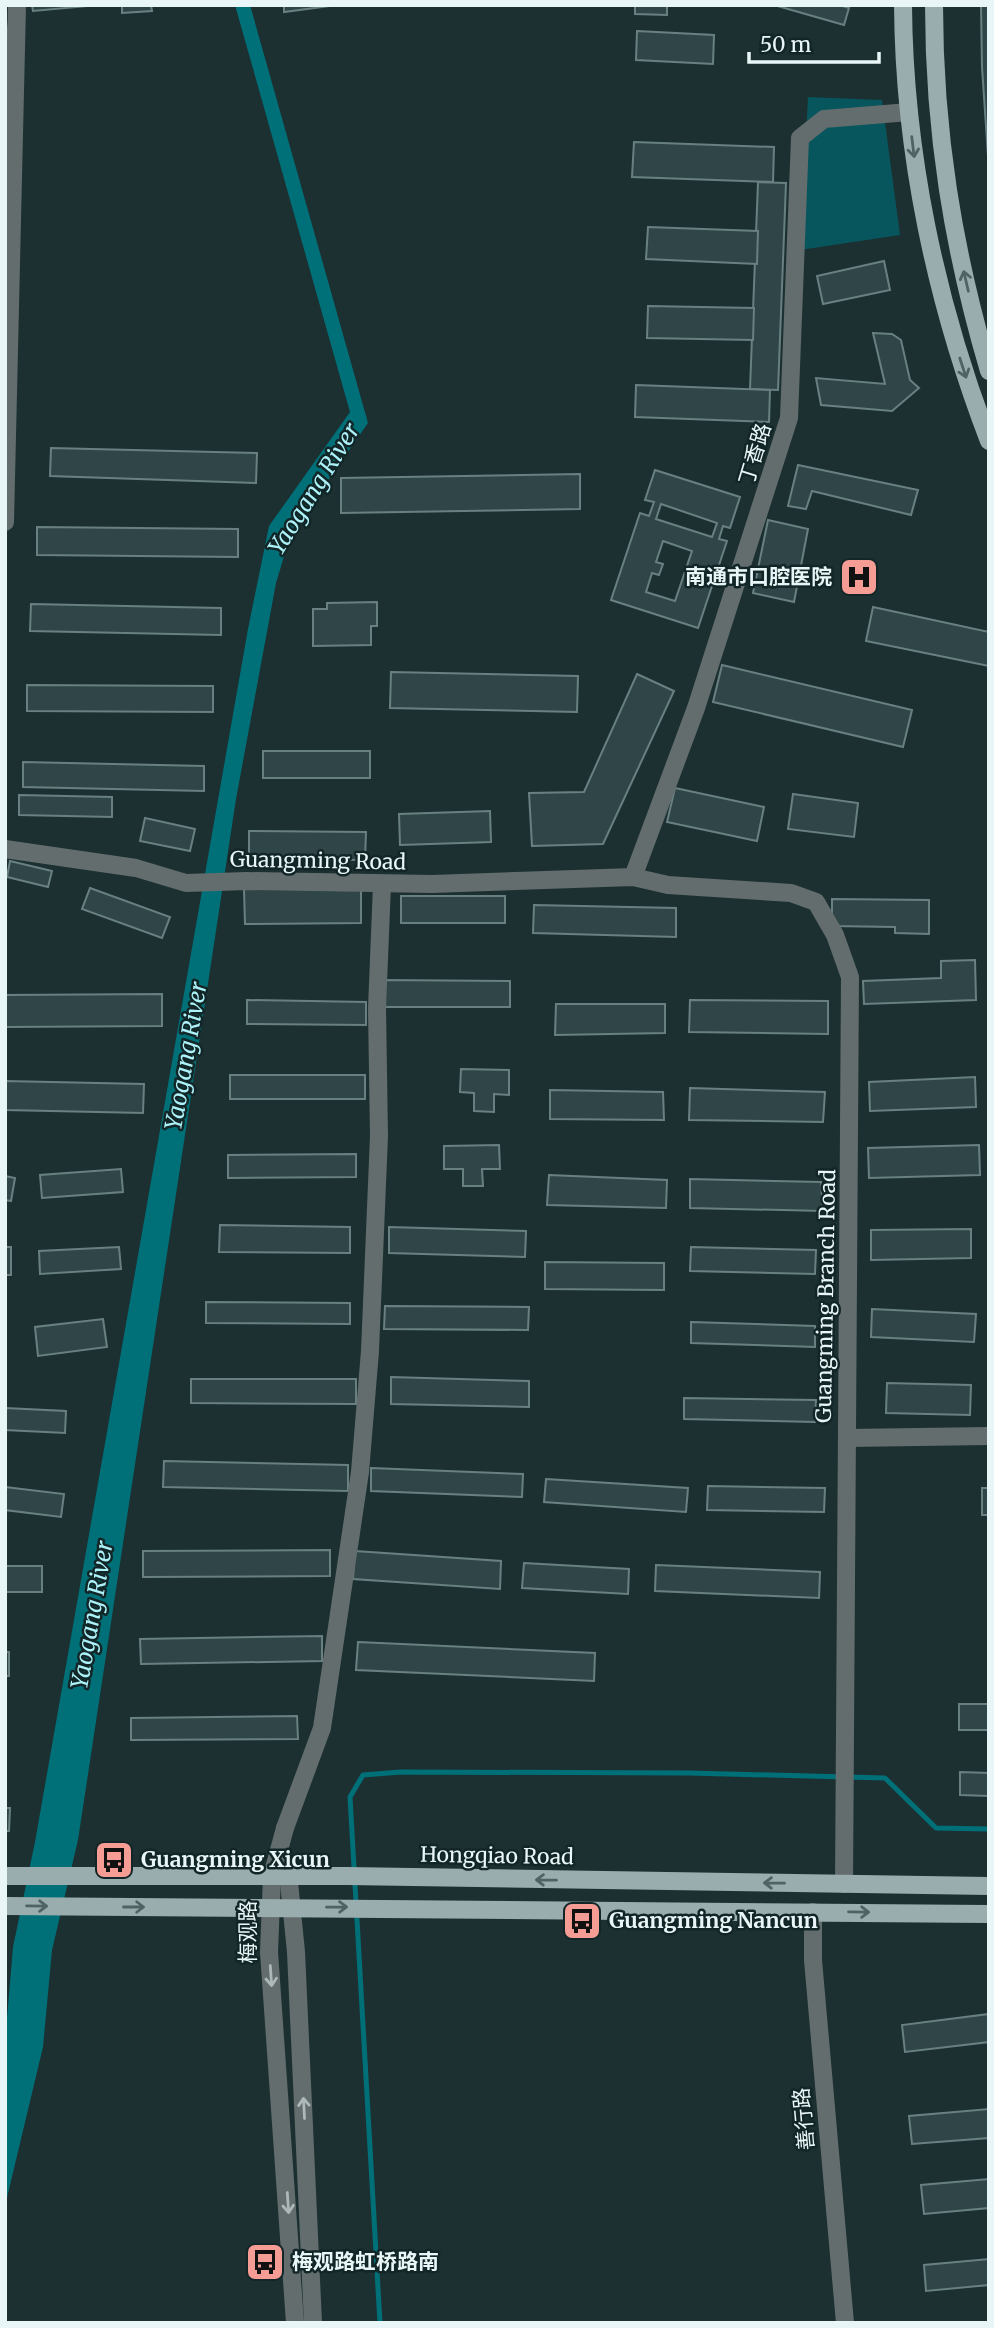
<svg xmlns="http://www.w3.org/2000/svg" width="994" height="2328" font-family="Merriweather,'Noto Sans SC',serif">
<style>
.green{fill:#08565d}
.water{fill:#007078}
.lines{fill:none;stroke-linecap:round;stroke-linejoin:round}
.stream{stroke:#007078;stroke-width:5}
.building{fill:#304547;stroke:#698082;stroke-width:2;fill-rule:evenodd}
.minor{stroke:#636d6e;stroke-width:18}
.tertiary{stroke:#636d6e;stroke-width:18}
.primary{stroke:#99adaf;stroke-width:18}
.oneway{stroke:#4f6365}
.oneway2{stroke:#adb8b9}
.labels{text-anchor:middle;stroke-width:5;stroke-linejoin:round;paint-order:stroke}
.street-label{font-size:21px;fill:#e9f6f7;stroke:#122628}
.poi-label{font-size:21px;font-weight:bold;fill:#e9f6f7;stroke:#122628;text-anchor:start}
.water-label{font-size:23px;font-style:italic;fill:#adf2f9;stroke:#122628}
</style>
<rect width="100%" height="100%" fill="#1c3032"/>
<!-- green -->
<path class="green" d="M808,97L882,100L900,235L800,250Z"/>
<!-- water -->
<path class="water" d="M235,5H250L368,423L291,533L276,583L236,799L78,1840L52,1950L43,2047L5,2206V2042L13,1947L35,1842L248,629L269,526L350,412Z"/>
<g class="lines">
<!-- stream -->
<path class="stream" d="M380,2323L350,1797L363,1775L401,1772L689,1773L885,1778L936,1828L989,1829"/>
</g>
<!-- building -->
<g class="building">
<path d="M32,5H99L33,11Z"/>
<path d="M122,5H151L152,11L122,13Z"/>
<path d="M284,5H337L284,12Z"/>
<path d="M635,5H667V15L635,14Z"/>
<path d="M774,5H839L849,8L844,25Z"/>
<path d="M981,5H989V171L982,67Z"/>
<path d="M5,13L9,46H5Z"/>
<path d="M637,31L714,35L713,64L636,60Z"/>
<path d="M634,142L774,147L773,182L632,177Z"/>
<path d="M758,182L786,183L778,390L750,389Z"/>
<path d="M648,227L758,231L757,264L646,259Z"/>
<path d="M884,261L890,290L823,304L817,276Z"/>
<path d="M648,306L754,308L753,340L647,338Z"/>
<path d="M873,333L892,334L901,340L910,380L919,388L892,411L821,405L816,378L885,384Z"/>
<path d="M636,385L770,390L769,422L635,417Z"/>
<path d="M51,448L257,453L256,483L50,476Z"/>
<path d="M798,465L918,490L911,515L812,491L806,509L788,506Z"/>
<path d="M655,470L740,497L730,528L723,526L719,539L727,541L698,628L611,600L640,513L649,516L654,502L645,500ZM661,504L717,523L712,537L656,519ZM663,541L692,551L675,601L646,592L652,573L659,575L663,564L656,562Z"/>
<path d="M580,474V509L341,513V478Z"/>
<path d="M768,520L808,529L794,602L753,593Z"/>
<path d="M37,527L238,529V557L37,555Z"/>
<path d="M377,602V626H371V645L313,646V609H327V603Z"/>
<path d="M31,604L221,608V635L30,631Z"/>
<path d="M873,607L989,632V666L866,641Z"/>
<path d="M722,665L912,710L903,747L713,702Z"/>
<path d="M391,672L578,676L577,712L390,708Z"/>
<path d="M637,674L674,691L603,844L532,846L529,793L584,792Z"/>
<path d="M27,685L213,686V712L27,711Z"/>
<rect x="263" y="751" width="107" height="27"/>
<path d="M23,762L204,766V791L23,787Z"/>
<path d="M675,788L764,807L757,841L667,822Z"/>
<path d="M793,794L858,803L854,837L788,829Z"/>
<path d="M19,795L112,797V817L19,815Z"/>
<path d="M490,811L491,842L400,845L399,814Z"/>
<path d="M145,818L195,829L190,851L140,841Z"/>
<path d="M249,831L366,832L365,860L249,859Z"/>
<path d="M10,861L52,871L48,887L7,877Z"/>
<path d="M90,888L170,917L162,938L82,909Z"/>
<path d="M361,888V923L245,924L244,889Z"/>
<rect x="401" y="896" width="104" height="27"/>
<path d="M832,899L929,900V934L895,933V927L832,926Z"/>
<path d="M534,905L676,908V937L533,933Z"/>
<path d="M975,960L976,1000L864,1004L863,981L941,978V961Z"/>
<path d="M381,980L510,981V1007H381Z"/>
<path d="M162,994V1026L5,1027V995Z"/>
<path d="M247,1000L366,1002V1025L247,1024Z"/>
<path d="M690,1000L828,1001V1034L689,1032Z"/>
<path d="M556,1004H665V1033L555,1035Z"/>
<path d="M461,1069L509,1070V1095L494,1094V1112L474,1111V1093L460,1092Z"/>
<rect x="230" y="1075" width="135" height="24"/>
<path d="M975,1077L976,1107L870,1111L869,1082Z"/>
<path d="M5,1081L144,1084L143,1113L5,1110Z"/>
<path d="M690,1088L825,1092L823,1122L689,1120Z"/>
<path d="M550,1090L663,1092L664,1120L550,1119Z"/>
<path d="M499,1145L500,1169H482L483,1186H463V1169H444V1146Z"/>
<path d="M979,1145L980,1175L869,1178L868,1148Z"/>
<path d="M356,1154V1177L228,1178V1155Z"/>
<path d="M121,1169L123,1192L42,1198L40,1175Z"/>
<path d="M549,1175L667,1180L666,1208L547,1205Z"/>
<path d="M5,1176L15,1178L11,1201L5,1200Z"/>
<path d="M690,1179L821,1182L823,1211L690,1208Z"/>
<path d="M220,1225L350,1227V1253L219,1252Z"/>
<path d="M389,1227L526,1231L525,1257L389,1253Z"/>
<path d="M971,1229V1258L871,1260V1230Z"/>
<rect x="5" y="1247" width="6" height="28"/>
<path d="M119,1247L121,1269L40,1274L39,1251Z"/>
<path d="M691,1247L816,1250L815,1274L690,1271Z"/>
<path d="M545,1262L664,1263V1290L545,1289Z"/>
<path d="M206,1302L350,1303V1324L206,1323Z"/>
<path d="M385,1306L529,1307L528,1330L384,1329Z"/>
<path d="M872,1309L976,1314L974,1342L871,1337Z"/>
<path d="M103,1319L107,1347L38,1356L35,1327Z"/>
<path d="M691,1322L815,1326V1347L691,1343Z"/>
<path d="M391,1377L529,1381V1407L391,1404Z"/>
<path d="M191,1379H356V1404L191,1403Z"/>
<path d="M887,1383L971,1385L970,1415L886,1413Z"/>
<path d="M684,1398L816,1400L815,1422L684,1419Z"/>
<path d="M5,1408L66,1411L65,1433L5,1430Z"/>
<path d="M164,1461L348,1465V1491L163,1487Z"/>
<path d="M371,1468L523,1474L522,1497L371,1491Z"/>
<path d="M546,1479L688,1488L686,1512L544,1502Z"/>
<path d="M708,1486L825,1488L824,1512L707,1510Z"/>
<path d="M5,1487L64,1494L61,1517L5,1510Z"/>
<rect x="982" y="1488" width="7" height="27"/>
<path d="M330,1550V1576L143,1577V1551Z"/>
<path d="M355,1551L501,1561L500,1589L353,1579Z"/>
<path d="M524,1563L629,1569L628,1594L522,1588Z"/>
<path d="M656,1565L820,1572L819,1598L655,1591Z"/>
<rect x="5" y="1566" width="37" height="26"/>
<path d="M322,1636V1661L141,1664L140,1639Z"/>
<path d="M358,1642L595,1653L594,1681L356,1670Z"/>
<rect x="5" y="1652" width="4" height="24"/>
<rect x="959" y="1704" width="30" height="26"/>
<path d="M297,1716L298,1739L131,1740V1718Z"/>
<path d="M960,1772L989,1773V1796L960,1795Z"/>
<path d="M5,1808H10L9,1831H5Z"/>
<path d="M989,2014V2042L905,2052L902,2025Z"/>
<path d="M989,2109V2138L912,2144L909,2116Z"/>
<path d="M989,2179V2208L924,2214L921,2185Z"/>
<path d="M989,2259V2285L926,2291L924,2265Z"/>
</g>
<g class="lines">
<!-- minor -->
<g class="minor">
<path d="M5,522L17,5"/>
<path d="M5,849L136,868L186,883L247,881L432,884L633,877L668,885L791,893L816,902L835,935L850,977L844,1884"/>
<path d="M633,877L696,708L789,418L800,138L824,119L909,112"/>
<path d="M847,1438L989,1436"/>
<path d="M285,1828L322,1728L360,1472L370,1351L379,1136L377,1008L382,885"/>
</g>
<!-- tertiary -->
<g class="tertiary">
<path d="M285,1828L272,1876L269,1952L295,2323"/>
<path d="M287,1862L296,1952L313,2323"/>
<path d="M813,1912V1960L845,2323"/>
</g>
<!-- primary -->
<g class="primary">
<path d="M903,5C904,153 936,303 989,441"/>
<path d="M934,5C934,132 953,249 989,371"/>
<path d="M5,1876H347L989,1886"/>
<path d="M5,1906L989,1914"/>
</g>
</g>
<!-- one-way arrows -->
<defs><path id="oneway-shaft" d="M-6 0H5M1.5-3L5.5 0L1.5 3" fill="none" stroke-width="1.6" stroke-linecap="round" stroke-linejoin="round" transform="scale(1.75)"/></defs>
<g class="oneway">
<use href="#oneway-shaft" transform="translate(913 147) rotate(83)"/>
<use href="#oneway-shaft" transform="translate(966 281) rotate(-103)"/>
<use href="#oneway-shaft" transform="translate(963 368) rotate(72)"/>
<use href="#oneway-shaft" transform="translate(546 1880) rotate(-179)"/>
<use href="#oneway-shaft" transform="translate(774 1883) rotate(-179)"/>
<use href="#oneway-shaft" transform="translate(37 1906) rotate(1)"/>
<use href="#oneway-shaft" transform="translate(134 1907)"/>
<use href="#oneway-shaft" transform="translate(337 1907) rotate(-1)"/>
<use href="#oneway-shaft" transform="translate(859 1912) rotate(1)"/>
</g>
<g class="oneway2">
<use href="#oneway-shaft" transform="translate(271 1976) rotate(86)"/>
<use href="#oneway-shaft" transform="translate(304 2108) rotate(-93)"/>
<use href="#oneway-shaft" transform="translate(288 2203) rotate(86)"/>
</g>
<!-- icons -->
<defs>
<symbol id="hospital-square" viewBox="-11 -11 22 22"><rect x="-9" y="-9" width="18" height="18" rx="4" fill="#f59c95" stroke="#122628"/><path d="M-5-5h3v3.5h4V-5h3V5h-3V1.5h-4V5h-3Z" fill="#111"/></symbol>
<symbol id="bus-square" viewBox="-11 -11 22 22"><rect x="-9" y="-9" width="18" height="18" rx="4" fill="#f59c95" stroke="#122628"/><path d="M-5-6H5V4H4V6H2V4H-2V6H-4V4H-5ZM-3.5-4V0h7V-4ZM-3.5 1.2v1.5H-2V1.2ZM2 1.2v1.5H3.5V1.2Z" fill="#111"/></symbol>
</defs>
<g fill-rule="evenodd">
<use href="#hospital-square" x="837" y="555" width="44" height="44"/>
<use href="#bus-square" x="92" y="1838" width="44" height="44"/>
<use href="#bus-square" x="560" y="1899" width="44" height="44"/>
<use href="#bus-square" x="243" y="2240" width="44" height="44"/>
</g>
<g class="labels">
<!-- street labels -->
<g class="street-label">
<text transform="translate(755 454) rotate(-73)" y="7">丁香路</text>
<text transform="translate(318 861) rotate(1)" y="7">Guangming Road</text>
<text transform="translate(826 1296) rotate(-89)" y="7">Guangming Branch Road</text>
<text transform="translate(497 1856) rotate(1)" y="7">Hongqiao Road</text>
<text transform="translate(248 1932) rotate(-90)" y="7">梅观路</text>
<text transform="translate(804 2119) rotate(-95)" y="7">善行路</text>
</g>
<!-- poi labels -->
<g class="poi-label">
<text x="832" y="584" text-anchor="end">南通市口腔医院</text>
<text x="141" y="1867">Guangming Xicun</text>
<text x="609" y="1928">Guangming Nancun</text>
<text x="292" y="2269">梅观路虹桥路南</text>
</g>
<!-- water labels -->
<g class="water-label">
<text transform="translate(314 489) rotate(-58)" y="8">Yaogang River</text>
<text transform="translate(186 1056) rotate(-80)" y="8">Yaogang River</text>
<text transform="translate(92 1615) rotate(-80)" y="8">Yaogang River</text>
</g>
</g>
<!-- border -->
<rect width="994" height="2328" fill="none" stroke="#e9f6f7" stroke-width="14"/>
<!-- scale -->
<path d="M749 52v10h130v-10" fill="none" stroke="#e9f6f7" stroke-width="3.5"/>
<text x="760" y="52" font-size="21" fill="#e9f6f7" stroke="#122628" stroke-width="5" paint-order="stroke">50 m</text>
</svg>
